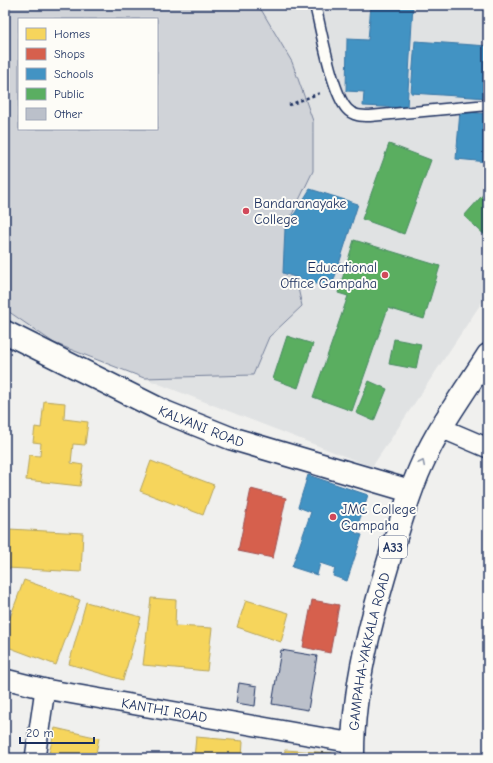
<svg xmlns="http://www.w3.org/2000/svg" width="493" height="763" font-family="'Comic Neue',sans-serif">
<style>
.built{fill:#e0e2e3;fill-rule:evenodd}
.green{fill:#d0d3d8;stroke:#76819b;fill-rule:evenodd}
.homes{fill:#f6d55c;stroke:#b4a35d}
.shops{fill:#d6604d;stroke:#9e5152}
.schools{fill:#4393c3;stroke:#3775a5}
.public{fill:#5aae61;stroke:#478860}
.building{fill:#bbc0ca;stroke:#1b2f5e}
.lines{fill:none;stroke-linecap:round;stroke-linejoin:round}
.service-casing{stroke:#1b2f5e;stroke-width:13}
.minor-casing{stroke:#1b2f5e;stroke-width:22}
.tertiary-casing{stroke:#1b2f5e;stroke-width:25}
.trunk-casing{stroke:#1b2f5e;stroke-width:25}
.path{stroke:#1b2f5e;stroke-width:2.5;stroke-dasharray:3 3;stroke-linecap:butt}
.service{stroke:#fdfcf7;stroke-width:10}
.minor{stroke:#fdfcf7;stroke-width:19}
.tertiary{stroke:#fdfcf7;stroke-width:22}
.trunk{stroke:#fdfcf7;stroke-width:22}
.oneway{stroke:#8c96aa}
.poi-dot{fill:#d1495b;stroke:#fdfcf7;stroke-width:1.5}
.labels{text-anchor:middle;stroke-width:4;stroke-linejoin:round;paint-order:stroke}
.shield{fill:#fdfcf7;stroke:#5f6c8c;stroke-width:1}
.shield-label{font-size:13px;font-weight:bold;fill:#1b2f5e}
.poi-label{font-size:14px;fill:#1b2f5e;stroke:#fdfcf7;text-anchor:start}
.street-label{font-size:14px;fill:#1b2f5e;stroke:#fdfcf7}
</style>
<rect width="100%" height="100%" fill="#f0f0ee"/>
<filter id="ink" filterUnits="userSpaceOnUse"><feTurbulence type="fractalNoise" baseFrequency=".025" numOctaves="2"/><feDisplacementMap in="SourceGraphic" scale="8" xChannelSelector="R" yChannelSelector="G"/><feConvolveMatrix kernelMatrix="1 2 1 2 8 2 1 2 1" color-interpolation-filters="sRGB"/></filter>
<g filter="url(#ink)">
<!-- built -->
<path class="built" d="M5,5H488V293L372,467L5,324ZM19,19H157V129H19Z"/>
<!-- green -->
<path class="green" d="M5,5H255L262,11L292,62L313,121V171L285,229L302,306L269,337L253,375L144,378L54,343L5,309ZM19,19H157V129H19Z"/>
<!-- homes -->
<g class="homes">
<path d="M44,401L65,403L64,419L88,422L85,445L73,444L71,463L83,465L80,486L26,480L29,455L40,456L41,443L33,442L35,427L41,428Z"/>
<path d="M151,461L214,485L203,515L140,491Z"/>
<path d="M9,529L83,533L81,572L7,568Z"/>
<path d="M24,580L80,600L56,665L5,646V631Z"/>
<path d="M151,598L176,600L175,626L212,628L207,671L143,665Z"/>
<path d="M246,600L289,613L281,642L237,627Z"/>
<path d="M86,602L141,617L123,680L69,664Z"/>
<path d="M55,728L99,738L95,758H48Z"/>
<path d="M196,737L243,741L242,758H194Z"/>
<path d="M285,750L332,753V758H284Z"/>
</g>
<!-- shops -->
<g class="shops">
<path d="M251,489L286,498L273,558L238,551Z"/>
<path d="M312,600L339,605L330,653L303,647Z"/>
</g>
<!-- schools -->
<g class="schools">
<path d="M371,5H413L407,108L363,106L364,92L346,91L347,39L368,40Z"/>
<path d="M415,41L488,46V98L411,93Z"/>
<path d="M460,111L488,114V162L456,159Z"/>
<path d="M310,189L358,204L331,289L283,273L285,229Z"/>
<path d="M308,475L368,495L355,533L362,535L347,581L333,576L335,568L320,563L317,575L292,567L311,512L298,507Z"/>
</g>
<!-- public -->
<g class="public">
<path d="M389,144L431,160L404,234L362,219Z"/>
<path d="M488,189V238L464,216Z"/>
<path d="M354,240L440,266L424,319L388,308L352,411L313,397L348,296L338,293Z"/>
<path d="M287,336L313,344L298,388L273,379Z"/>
<path d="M394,339L421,344L416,369L389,364Z"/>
<path d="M369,381L387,389L374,421L356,413Z"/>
</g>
<!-- building -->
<g class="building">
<path d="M281,650L317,656L308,710L272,704Z"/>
<path d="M239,683L257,686L255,706L236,703Z"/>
</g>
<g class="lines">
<defs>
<path id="service" d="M315,5C321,29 332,93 347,109C353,116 362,116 370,116L488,105"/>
<g id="minor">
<path d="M441,428L488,448"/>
<path d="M5,679L45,689"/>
<path id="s1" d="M35,758L45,689L353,743"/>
</g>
<g id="tertiary">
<path id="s2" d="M5,332L165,412L230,438L410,491"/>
</g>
<g id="trunk">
<path id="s3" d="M353,758C352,689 372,616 392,550C401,521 409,492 422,464C439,426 465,391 488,355"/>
</g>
</defs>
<!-- service casing -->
<use href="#service" class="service-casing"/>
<!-- minor casing -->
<use href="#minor" class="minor-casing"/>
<!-- tertiary casing -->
<use href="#tertiary" class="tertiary-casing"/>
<!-- trunk casing -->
<use href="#trunk" class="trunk-casing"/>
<!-- path -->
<path class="path" d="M289,105L320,93"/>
<!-- service -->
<use href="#service" class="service"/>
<!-- minor -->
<use href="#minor" class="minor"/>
<!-- tertiary -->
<use href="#tertiary" class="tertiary"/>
<!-- trunk -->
<use href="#trunk" class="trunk"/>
</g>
<!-- one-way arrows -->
<defs><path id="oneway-chevron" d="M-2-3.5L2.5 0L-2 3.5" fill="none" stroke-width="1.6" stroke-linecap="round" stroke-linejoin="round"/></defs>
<use class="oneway" href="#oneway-chevron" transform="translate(422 463) rotate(-64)"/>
</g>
<!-- markers -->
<g class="poi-dot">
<circle cx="246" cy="211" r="4"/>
<circle cx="385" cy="275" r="4"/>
<circle cx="333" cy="517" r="4"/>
</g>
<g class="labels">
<!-- shield labels -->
<rect class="shield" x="379" y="536" width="28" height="22" rx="3"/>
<g class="shield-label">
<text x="393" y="552">A33</text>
</g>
<!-- poi labels -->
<g class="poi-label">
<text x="254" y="208">Bandaranayake<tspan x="254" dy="16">College</tspan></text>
<text x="377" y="272" text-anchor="end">Educational<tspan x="377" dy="16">Office Gampaha</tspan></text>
<text x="341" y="514">JMC College<tspan x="341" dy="16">Gampaha</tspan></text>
</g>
<!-- street labels -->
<g class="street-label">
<text dy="5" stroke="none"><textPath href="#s2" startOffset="218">KALYANI ROAD</textPath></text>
<text dy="5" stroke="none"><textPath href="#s3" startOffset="108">GAMPAHA-YAKKALA ROAD</textPath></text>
<text dy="5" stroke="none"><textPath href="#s1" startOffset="191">KANTHI ROAD</textPath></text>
</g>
</g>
<!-- margin -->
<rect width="493" height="763" fill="none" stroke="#fdfcf7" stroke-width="20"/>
<rect x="10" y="10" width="473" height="743" fill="none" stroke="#1b2f5e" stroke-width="1.5" filter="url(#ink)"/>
<!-- legend -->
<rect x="18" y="18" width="140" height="112" fill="#fdfcf7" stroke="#a3aaba"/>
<rect x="26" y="28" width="20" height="12" fill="#f6d55c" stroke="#a3aaba"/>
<text x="54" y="38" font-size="12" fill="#1b2f5e">Homes</text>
<rect x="26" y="48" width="20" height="12" fill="#d6604d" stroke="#a3aaba"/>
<text x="54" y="58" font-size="12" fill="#1b2f5e">Shops</text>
<rect x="26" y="68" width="20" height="12" fill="#4393c3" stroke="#a3aaba"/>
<text x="54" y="78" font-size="12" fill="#1b2f5e">Schools</text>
<rect x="26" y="88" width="20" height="12" fill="#5aae61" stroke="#a3aaba"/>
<text x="54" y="98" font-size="12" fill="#1b2f5e">Public</text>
<rect x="26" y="108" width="20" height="12" fill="#bbc0ca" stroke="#a3aaba"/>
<text x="54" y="118" font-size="12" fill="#1b2f5e">Other</text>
<!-- scale -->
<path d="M20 737v6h74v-6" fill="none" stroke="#1b2f5e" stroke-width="2"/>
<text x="26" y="737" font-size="12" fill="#1b2f5e" stroke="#fdfcf7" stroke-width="3" paint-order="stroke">20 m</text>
</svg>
